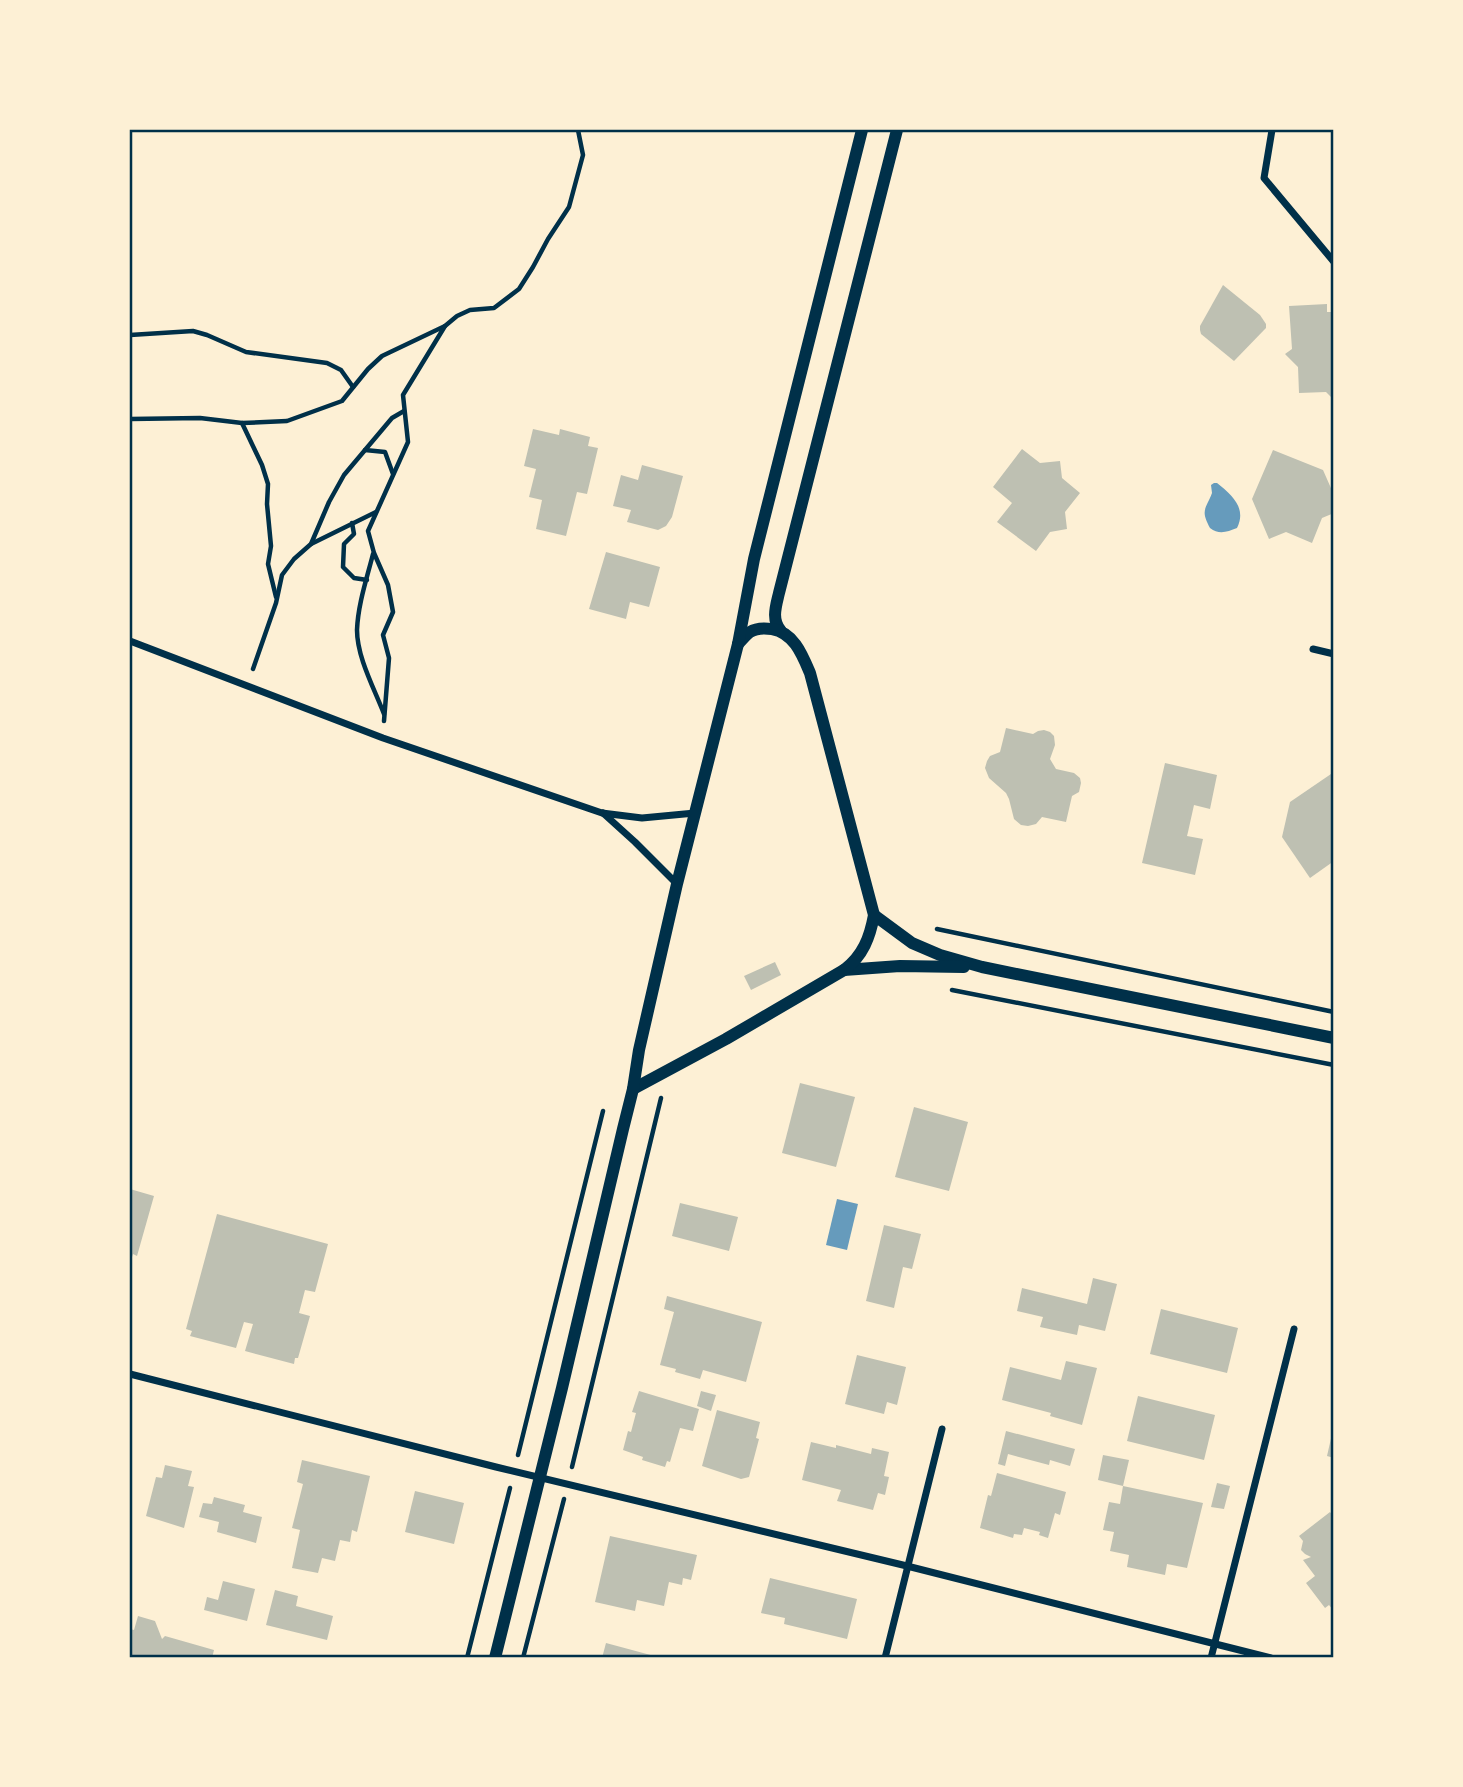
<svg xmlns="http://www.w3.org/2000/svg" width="1463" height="1787" font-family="'PT Sans',sans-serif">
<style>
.water{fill:#669bbc}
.building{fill:#bec0b2}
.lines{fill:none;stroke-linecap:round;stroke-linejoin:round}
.path{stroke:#003049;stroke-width:4.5}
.minor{stroke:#003049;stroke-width:7}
.tertiary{stroke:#003049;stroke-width:12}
.neatline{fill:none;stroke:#003049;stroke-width:2.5}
</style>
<rect width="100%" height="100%" fill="#fdf0d5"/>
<!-- water -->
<g class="water">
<path d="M1214,483H1217C1232,495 1247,508 1237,528C1227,532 1219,535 1210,528C1200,510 1206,509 1212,493L1211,485Z"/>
<path d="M837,1199L858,1204L847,1250L826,1245Z"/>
</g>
<!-- building -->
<g class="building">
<path d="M1223,285L1260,315L1266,324V328L1234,361L1201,334L1200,330V326Z"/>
<path d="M1327,304V312H1334V400L1326,392L1299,393L1298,367L1285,354L1292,349L1289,306Z"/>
<path d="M533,429L559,435L560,429L590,437L588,446L598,448L587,494L577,492L566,536L536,529L542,500L529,497L536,469L524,466Z"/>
<path d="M1022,449L1040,463L1060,461L1062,478L1080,493L1065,512L1067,529L1050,532L1036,551L997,522L1012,503L993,487Z"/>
<path d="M1273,450L1323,470L1334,495V513L1322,518L1312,543L1286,532L1269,539L1252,499Z"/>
<path d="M642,465L683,476L672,517L666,526L658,530L627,522L631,510L613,506L621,475L638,480Z"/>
<path d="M606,552L660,567L649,607L630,602L626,619L589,609Z"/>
<path d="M1006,728L1033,734L1038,731L1044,730L1050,732L1054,736L1055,745L1050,759L1056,769L1074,773L1080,778L1081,783L1079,792L1072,796L1066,822L1042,817L1036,824L1028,826L1021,825L1014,819L1009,799L1006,793L989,778L985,768L987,761L990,756L1000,752Z"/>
<path d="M1165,763L1217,775L1210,809L1194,805L1188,832L1187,836L1203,839L1195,875L1142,863Z"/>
<path d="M1331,774L1334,778V861L1310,878L1282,837L1290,802Z"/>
<path d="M775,962L781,975L751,990L744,976Z"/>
<path d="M800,1083L855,1097L836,1167L782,1153Z"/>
<path d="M914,1107L968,1122L949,1191L895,1177Z"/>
<path d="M130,1189L154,1196L137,1256L133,1254L130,1263Z"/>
<path d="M680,1203L738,1217L729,1251L672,1236Z"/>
<path d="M217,1214L328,1244L315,1292L305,1290L299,1313L310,1316L298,1358H295L294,1364L245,1351L253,1324L244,1322L236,1348L190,1336L192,1331L186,1329Z"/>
<path d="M884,1225L921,1234L912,1269L903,1267L894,1308L866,1301Z"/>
<path d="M1093,1278L1117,1284L1105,1331L1079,1325L1077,1335L1040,1327L1043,1317L1017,1311L1022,1288L1087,1304Z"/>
<path d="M667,1296L762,1322L746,1382L703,1370L700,1379L675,1372L676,1369L660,1365L674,1312L664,1309Z"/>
<path d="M1161,1309L1238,1328L1227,1373L1150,1354Z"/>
<path d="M857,1355L906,1367L897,1405L887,1402L884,1414L845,1404Z"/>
<path d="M1066,1361L1097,1368L1082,1425L1050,1416L1051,1413L1002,1400L1010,1367L1061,1380Z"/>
<path d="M639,1391L699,1409L693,1431L680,1428L670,1462L667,1461L665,1467L642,1460L643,1457L623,1450L628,1431L631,1432L636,1413L632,1412Z"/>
<path d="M701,1391L716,1395L711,1411L697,1406Z"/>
<path d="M1138,1396L1215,1415L1204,1460L1127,1441Z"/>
<path d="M717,1410L760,1422L756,1438L759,1439L749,1477L741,1479L702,1466Z"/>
<path d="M1006,1431L1075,1449L1070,1466L1050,1460L1049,1465L1008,1454L1005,1466L998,1464Z"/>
<path d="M1332,1434H1334V1458L1327,1456Z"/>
<path d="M811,1442L836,1448V1445L871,1454L872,1448L889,1452L884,1476L889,1477L885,1495L878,1493L873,1510L837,1501L841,1490L802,1480Z"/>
<path d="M1103,1455L1129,1460L1123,1486L1098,1480Z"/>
<path d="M302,1460L370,1476L357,1532L352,1530L350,1542L340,1540L335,1561L322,1558L318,1573L292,1568L300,1530L292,1528L303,1484L297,1482Z"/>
<path d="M165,1465L192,1471L188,1486L194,1487L184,1528L146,1516L156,1477L162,1478Z"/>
<path d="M997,1473L1066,1492L1060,1515L1055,1513L1048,1538L1039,1535L1040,1532L1024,1528L1022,1535L1014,1534L1013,1538L980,1528L988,1495L991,1496Z"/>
<path d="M1217,1483L1230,1486L1224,1509L1211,1507Z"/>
<path d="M1123,1486L1203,1503L1187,1568L1167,1564L1165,1575L1127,1567L1129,1555L1110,1551L1114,1532L1103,1530L1109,1502L1120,1504Z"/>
<path d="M415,1491L464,1503L454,1544L405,1532Z"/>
<path d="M214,1497L245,1505L243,1512L262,1517L256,1543L217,1532L219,1522L199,1517L203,1503L212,1504Z"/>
<path d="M1330,1512L1334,1517V1611L1329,1605L1325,1608L1306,1583L1315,1576L1303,1560L1311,1557L1305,1554L1301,1550L1303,1541L1299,1536Z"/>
<path d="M610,1536L697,1555L691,1580L683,1578L682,1585L669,1582L664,1606L637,1600L635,1611L595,1602Z"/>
<path d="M770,1578L857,1599L847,1639L784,1624L785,1618L761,1613Z"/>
<path d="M223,1581L255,1589L247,1621L204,1610L207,1597L218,1600Z"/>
<path d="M275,1590L298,1596L296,1606L333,1616L327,1640L266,1625Z"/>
<path d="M138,1616L155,1621L162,1639L165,1636L214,1650L212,1658H130V1629L134,1630Z"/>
<path d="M606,1643L658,1657V1658H602Z"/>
</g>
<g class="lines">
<!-- path -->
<g class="path">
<path d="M130,335L193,331L207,335L246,352L327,363L341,370L353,387"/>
<path d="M130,419L200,418L242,423L287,421L342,401L368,369L382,356L445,326"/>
<path d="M242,423L262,465L268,484L267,504L271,546L268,564L276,597"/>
<path d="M365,450L385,452L393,474"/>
<path d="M352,523L354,534L344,544L343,567L354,578L367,580"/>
<path d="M311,544L376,512"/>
<path d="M373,554C367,578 358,604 357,630C357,657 374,688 384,714"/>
<path d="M253,669L276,603L282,575L294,559L311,544L329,502L344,475L392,418L404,411"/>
<path d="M384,721L389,658L383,635L393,612L388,585L374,553L368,531L408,442L403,395L445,326L457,316L470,310L494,308L519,289L533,267L548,239L569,207L583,155L578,130"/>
<path d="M937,929L1334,1012"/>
<path d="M952,990L1334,1065"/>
<path d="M518,1455L603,1111"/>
<path d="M572,1467L661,1098"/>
<path d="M467,1658L510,1488"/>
<path d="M523,1658L564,1499"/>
</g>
<!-- minor -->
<g class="minor">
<path d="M1272,130L1264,178L1334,262"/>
<path d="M130,641L383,738L602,813L642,818L695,813"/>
<path d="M1313,649L1334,654"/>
<path d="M603,813L635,842L677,884"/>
<path d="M130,1374L496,1467L907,1566L1271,1658"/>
<path d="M885,1658L942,1429"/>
<path d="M1211,1658L1294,1329"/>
</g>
<!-- tertiary -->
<g class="tertiary">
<path d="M781,631C771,620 776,606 779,593L897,130"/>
<path d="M874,915L912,943L940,955L982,967L1334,1038"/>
<path d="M844,970L900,966L964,967"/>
<path d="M633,1089L726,1039L844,970C863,956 870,937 874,915L810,673C802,654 794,633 772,629C765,628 756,628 750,632C746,635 742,640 738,644"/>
<path d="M495,1658L562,1388L623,1129L633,1089L639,1050L677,884L738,644L754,559L862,130"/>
</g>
</g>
<!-- border -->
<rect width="1463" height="1787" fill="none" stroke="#fdf0d5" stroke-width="262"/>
<rect x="131" y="131" width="1201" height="1525" class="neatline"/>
</svg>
